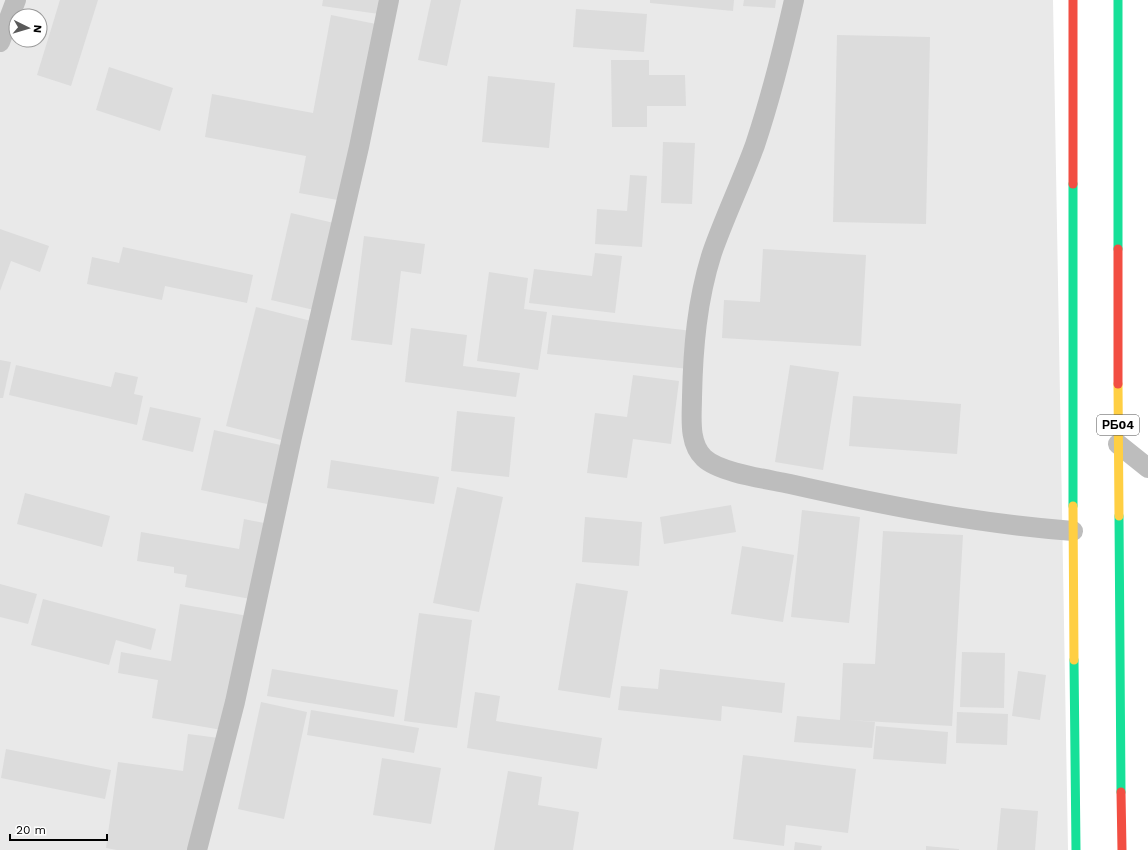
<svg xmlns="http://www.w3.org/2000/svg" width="1148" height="850" font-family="'Work Sans',sans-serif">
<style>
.green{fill:#e9e9e9;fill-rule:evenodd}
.building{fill:#dcdcdc}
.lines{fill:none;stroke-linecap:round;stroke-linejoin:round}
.lane{stroke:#bdbdbd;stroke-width:20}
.fast{stroke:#16e098;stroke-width:9}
.slow{stroke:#ffcf43;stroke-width:9}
.jam{stroke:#f24e42;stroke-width:9}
.labels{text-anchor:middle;stroke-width:3;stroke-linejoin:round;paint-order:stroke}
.shield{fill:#fff;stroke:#4c4c4c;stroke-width:1}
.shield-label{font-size:12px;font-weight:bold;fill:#000}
</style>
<rect width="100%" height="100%" fill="#fff"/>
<!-- green -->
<path class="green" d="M0,0H1053L1068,850H0ZM16,16H40V40H16Z"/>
<!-- building -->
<g class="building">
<path d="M60,0H98L71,86L37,75Z"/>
<path d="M323,0H389L386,15L322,6Z"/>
<path d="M431,0H461L447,66L418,60Z"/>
<path d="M650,0H734L733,11L650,3Z"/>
<path d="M744,0H776L775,8L743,6Z"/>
<path d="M576,9L647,14L644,52L573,47Z"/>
<path d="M331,15L376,24L343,201L299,193L306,156L205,137L212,94L313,113Z"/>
<path d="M837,35L930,37L926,224L833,222Z"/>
<path d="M611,60H649V75H685L686,106H647V127H612Z"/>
<path d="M109,67L173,88L160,131L96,110Z"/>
<path d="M488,76L555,83L549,148L482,142Z"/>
<path d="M663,142L695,143L692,204L661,203Z"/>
<path d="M630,175L647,176L642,247L595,244L597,209L627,211Z"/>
<path d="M291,213L334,223L314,310L271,300Z"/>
<path d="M0,229L49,246L40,272L11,261L0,291Z"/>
<path d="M364,236L425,244L421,274L401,271L392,345L351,340Z"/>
<path d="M123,247L253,275L247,303L165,286L162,300L87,284L92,257L119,263Z"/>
<path d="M763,249L866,255L861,346L722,338L724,300L760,302Z"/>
<path d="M595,253L622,256L615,313L529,303L534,269L592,276Z"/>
<path d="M489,272L528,278L524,309L547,312L538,370L477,361Z"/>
<path d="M256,307L315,322L285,441L226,426Z"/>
<path d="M552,315L693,331L689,369L547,354Z"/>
<path d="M411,328L467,335L463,366L520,373L516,397L405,382Z"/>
<path d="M0,360L11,362L3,398H0Z"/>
<path d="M16,365L111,387L115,372L138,377L134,394L143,396L137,425L9,395Z"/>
<path d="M790,365L839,372L823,470L775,462Z"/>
<path d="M633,375L679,381L671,444L633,439L627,478L587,473L595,413L627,417Z"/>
<path d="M853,396L961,404L957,454L849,446Z"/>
<path d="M150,407L201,418L193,452L142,440Z"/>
<path d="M457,411L515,417L509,477L451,471Z"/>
<path d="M214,430L285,446L272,505L201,490Z"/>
<path d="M331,460L439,477L434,504L327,488Z"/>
<path d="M457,487L503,497L479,612L433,603Z"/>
<path d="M25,493L110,516L102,547L17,524Z"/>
<path d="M731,505L736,532L664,544L660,517Z"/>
<path d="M802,510L860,517L849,623L791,617Z"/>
<path d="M585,517L642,522L639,566L582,562Z"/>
<path d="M244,519L269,524L256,600L185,587L187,575L174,573V567L137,561L141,532L239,549Z"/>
<path d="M883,531L963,535L952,726L847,720L875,722L872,748L794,742L797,716L840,720L843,663L875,664Z"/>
<path d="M742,546L794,555L783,622L731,614Z"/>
<path d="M576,583L628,591L610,698L558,690Z"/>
<path d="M0,584L37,594L28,624L0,617Z"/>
<path d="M43,599L156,629L151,650L116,640L109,665L31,645Z"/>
<path d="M180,604L248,616L228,731L152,718L158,680L118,673L121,652L171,661Z"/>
<path d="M419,613L472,620L457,728L404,721Z"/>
<path d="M962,652L1005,653L1004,708L960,707Z"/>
<path d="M272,669L398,690L394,717L267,696Z"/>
<path d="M660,669L785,683L782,713L722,706L721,721L618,710L621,686L658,689Z"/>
<path d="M1018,671L1046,675L1040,720L1012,716Z"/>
<path d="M475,692L500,696L496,721L602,738L597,769L467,748Z"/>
<path d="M261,702L307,712L284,819L238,809Z"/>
<path d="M311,710L419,728L414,753L307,735Z"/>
<path d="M957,712L1008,714L1007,745L956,743Z"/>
<path d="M876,726L948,732L946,764L873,759Z"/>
<path d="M188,734L219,738L203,850H117L106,848L118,762L183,771Z"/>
<path d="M6,749L111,770L105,799L1,778Z"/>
<path d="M743,755L856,769L848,833L786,825L784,846L733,839Z"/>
<path d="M382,758L441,768L431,824L373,815Z"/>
<path d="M508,771L542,777L538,805L579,812L573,850H494Z"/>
<path d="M1001,808L1038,811L1035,850H997Z"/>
<path d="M795,842L822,846L821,850H794Z"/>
<path d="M926,846L959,849V850H926Z"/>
</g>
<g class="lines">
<!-- lane -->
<g class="lane">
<path d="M794,0C783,49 771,97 755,145C742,181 725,216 712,253C697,300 693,348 692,397C692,416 688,443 704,458C720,473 767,479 790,484C883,505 978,524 1073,531"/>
<path d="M0,42L16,0"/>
<path d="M1118,444L1148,468"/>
<path d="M197,850L235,702L292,437L359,147L389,0"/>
</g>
<!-- fast -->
<g class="fast">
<path d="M1118,0V249"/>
<path d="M1073,184V506"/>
<path d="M1119,516L1121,792"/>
<path d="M1074,660L1076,850"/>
</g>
<!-- slow -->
<g class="slow">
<path d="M1118,384L1119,516"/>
<path d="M1073,506L1074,660"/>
</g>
<!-- jam -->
<g class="jam">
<path d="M1073,0V184"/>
<path d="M1118,249V384"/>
<path d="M1121,792L1122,850"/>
</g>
</g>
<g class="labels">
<!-- shield labels -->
<rect class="shield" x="1097" y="415" width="42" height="20" rx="3"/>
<g class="shield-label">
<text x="1118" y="429">РБ04</text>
</g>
</g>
<!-- north arrow -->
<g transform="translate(28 28) rotate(95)"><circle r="19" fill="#ffffff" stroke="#999999"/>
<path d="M0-3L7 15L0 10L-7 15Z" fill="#595959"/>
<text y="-6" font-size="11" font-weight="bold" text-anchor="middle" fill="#000000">N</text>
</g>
<!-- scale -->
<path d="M10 834v6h97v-6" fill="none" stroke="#000000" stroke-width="2"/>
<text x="16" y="834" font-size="12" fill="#000000" stroke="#ffffff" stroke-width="3" paint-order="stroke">20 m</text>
</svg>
